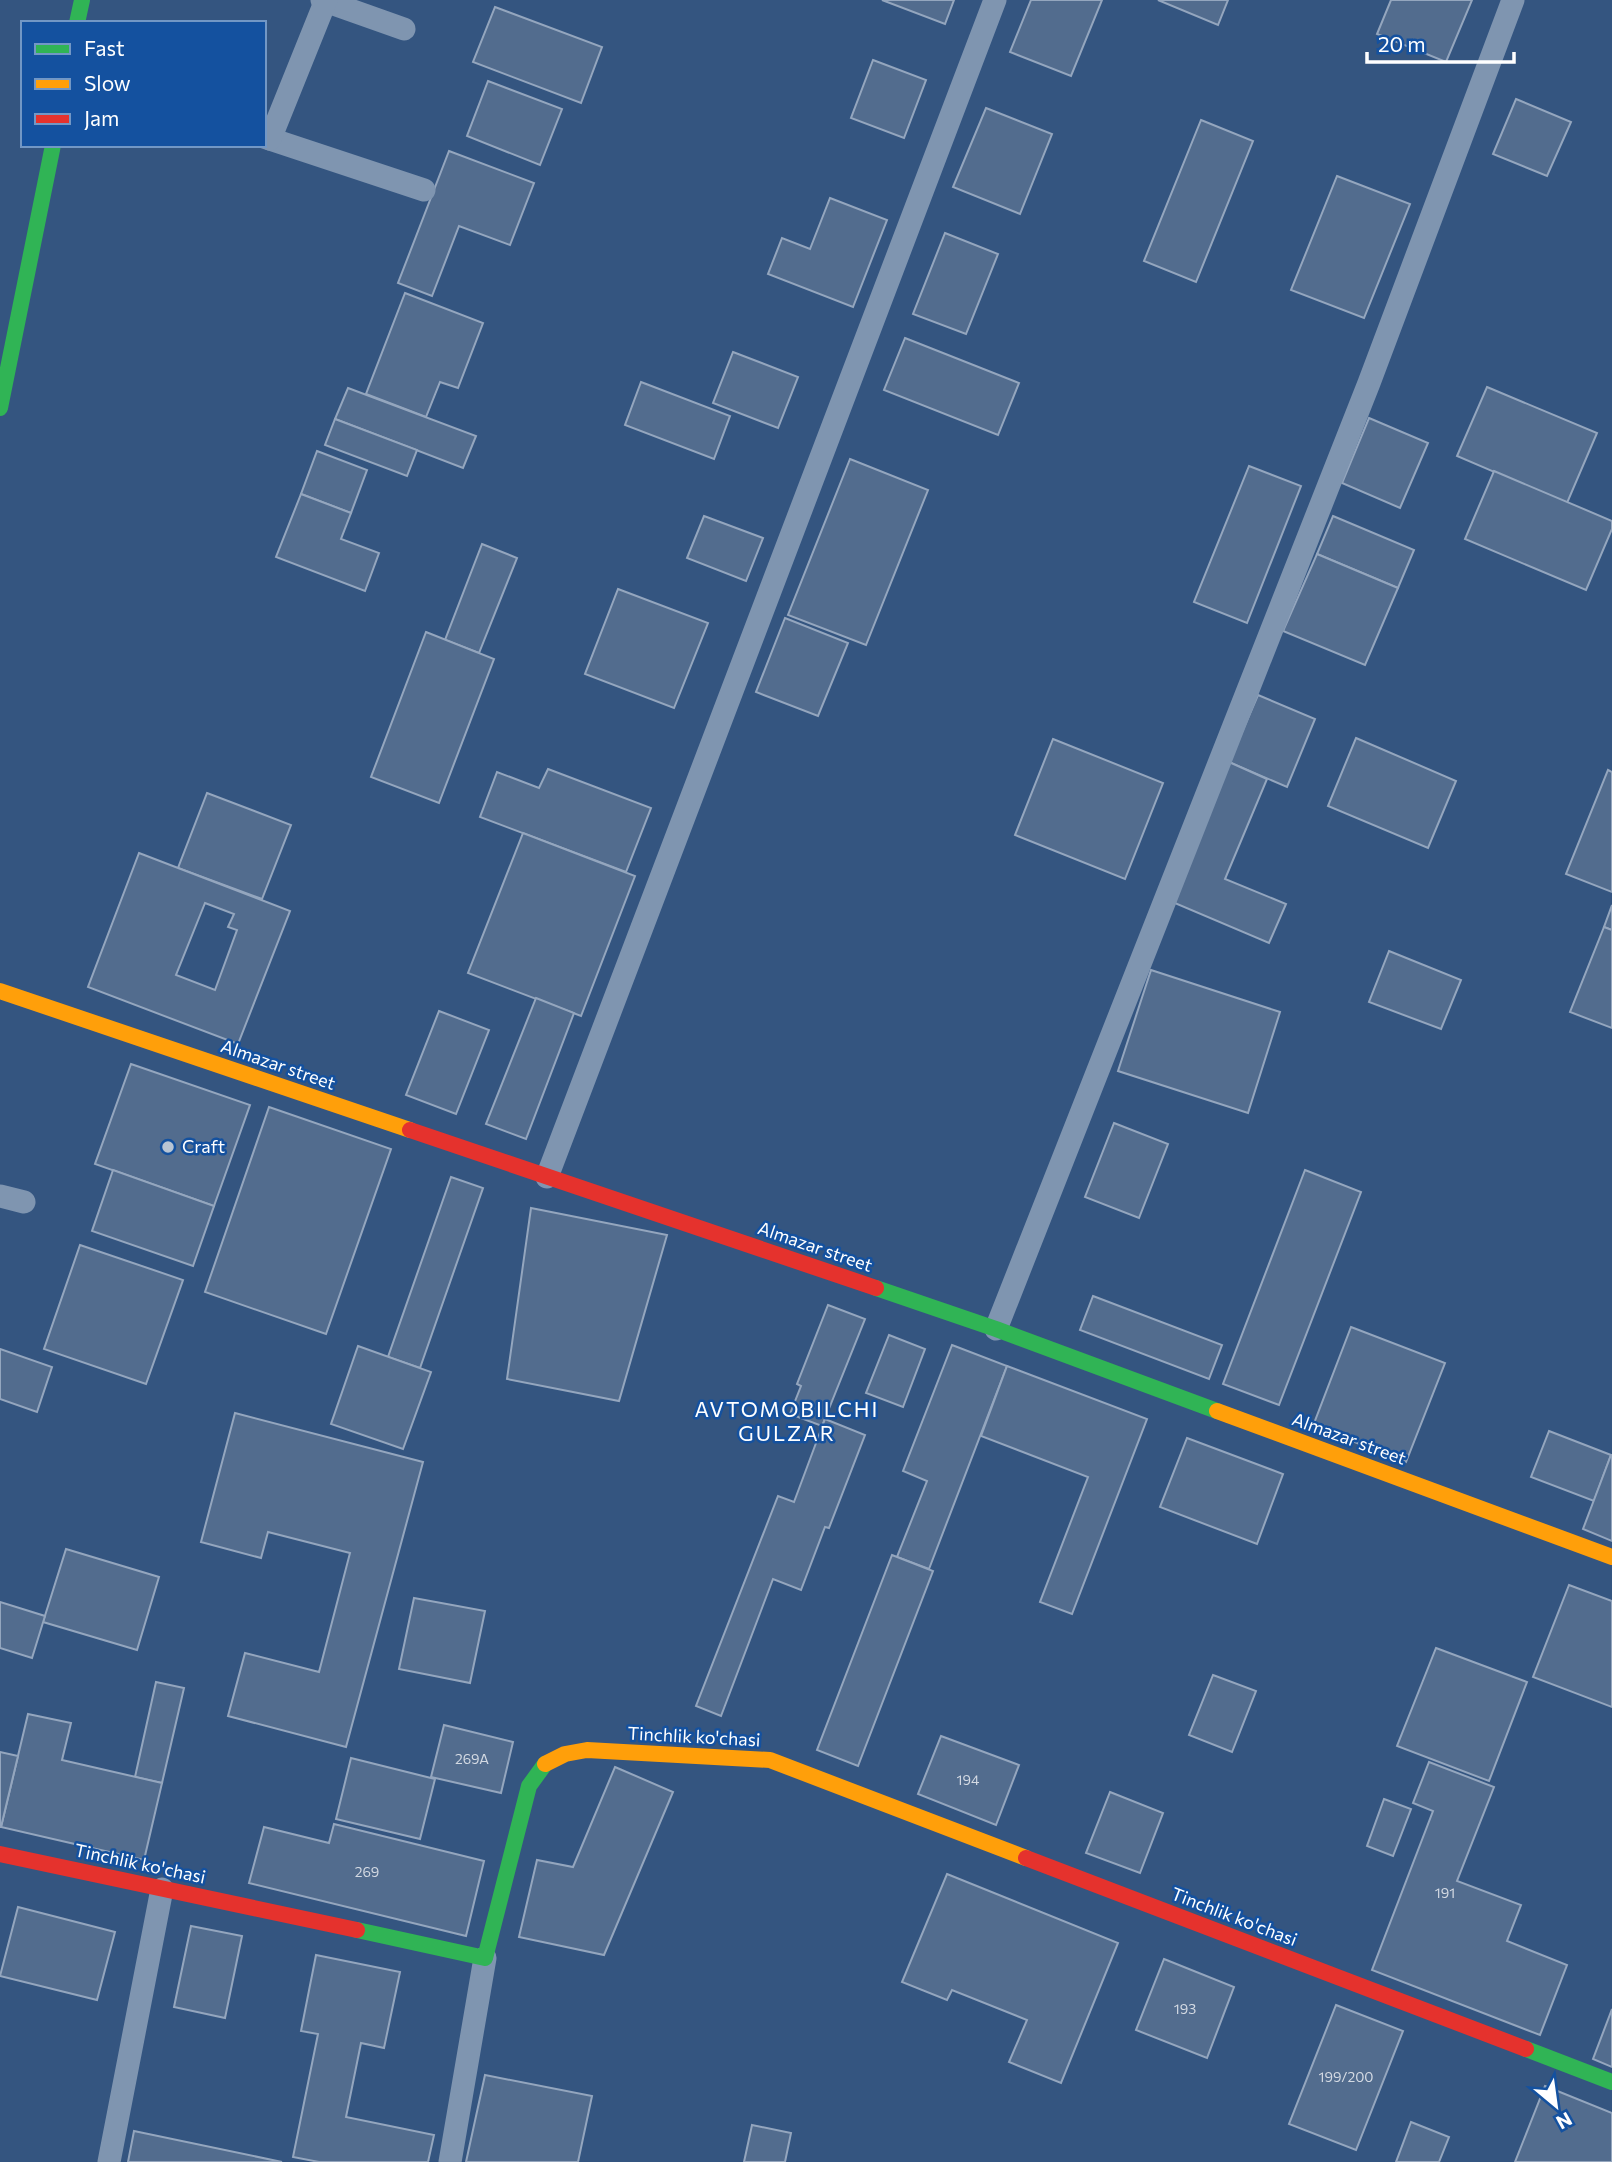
<svg xmlns="http://www.w3.org/2000/svg" width="1612" height="2162" font-family="Commissioner,sans-serif">
<style>
.building{fill:#526c8e;stroke:#94a6be;stroke-width:2;fill-rule:evenodd}
.lines{fill:none;stroke-linecap:round;stroke-linejoin:round}
.lane{stroke:#7f95b0;stroke-width:23}
.fast{stroke:#30b455;stroke-width:16}
.slow{stroke:#ff9f0a;stroke-width:16}
.jam{stroke:#e5322d;stroke-width:16}
.poi-dot{fill:#b8c4d3;stroke:#14519f;stroke-width:2.5}
.labels{text-anchor:middle;stroke-width:5;stroke-linejoin:round;paint-order:stroke}
.number-label{font-size:14px;fill:#d4dae3}
.street-label{font-size:18px;fill:#fff;stroke:#14519f}
.poi-label{font-size:18px;fill:#fff;stroke:#14519f;text-anchor:start}
.quarter-label{font-size:21px;letter-spacing:2px;fill:#fff;stroke:#14519f}
</style>
<rect width="100%" height="100%" fill="#345580"/>
<!-- building -->
<g class="building">
<path d="M882,0H954L945,24Z"/>
<path d="M1031,0H1102L1071,76L1010,52Z"/>
<path d="M1158,0H1228L1218,25Z"/>
<path d="M1391,0H1472L1446,62L1377,34Z"/>
<path d="M495,7L602,47L581,103L473,62Z"/>
<path d="M873,60L926,80L904,138L851,118Z"/>
<path d="M488,81L562,109L540,165L467,136Z"/>
<path d="M1516,99L1571,122L1547,176L1493,154Z"/>
<path d="M986,108L1052,134L1020,214L953,187Z"/>
<path d="M1201,120L1253,141L1196,282L1144,261Z"/>
<path d="M449,151L534,183L510,245L459,226L432,296L398,283Z"/>
<path d="M1337,176L1410,204L1364,318L1291,290Z"/>
<path d="M830,198L887,220L853,307L768,274L782,238L810,249Z"/>
<path d="M945,233L998,254L966,334L913,314Z"/>
<path d="M405,293L483,323L458,388L440,382L426,417L366,394Z"/>
<path d="M905,338L1019,383L998,435L884,390Z"/>
<path d="M733,352L798,377L778,428L713,403Z"/>
<path d="M641,382L730,416L714,459L625,425Z"/>
<path d="M1487,387L1597,433L1567,503L1457,456Z"/>
<path d="M348,388L476,436L463,468L335,419Z"/>
<path d="M1369,418L1428,443L1400,508L1342,483Z"/>
<path d="M335,419L417,450L407,476L325,445Z"/>
<path d="M317,451L367,470L351,513L301,494Z"/>
<path d="M850,459L928,490L866,645L788,615Z"/>
<path d="M1249,466L1301,486L1247,623L1194,602Z"/>
<path d="M1494,471L1612,521V529L1586,590L1465,539Z"/>
<path d="M301,494L351,513L341,539L379,553L365,591L276,557Z"/>
<path d="M704,516L763,538L746,581L687,558Z"/>
<path d="M1333,516L1414,550L1398,588L1317,554Z"/>
<path d="M482,544L517,558L479,653L445,640Z"/>
<path d="M1317,554L1398,588L1365,665L1283,631Z"/>
<path d="M618,589L708,623L674,708L585,674Z"/>
<path d="M785,618L848,643L818,716L756,692Z"/>
<path d="M426,632L494,659L439,803L371,777Z"/>
<path d="M1258,695L1315,719L1287,787L1229,762Z"/>
<path d="M1356,738L1456,781L1428,848L1328,806Z"/>
<path d="M1053,739L1163,783L1125,879L1015,835Z"/>
<path d="M1229,762L1267,779L1225,879L1286,904L1269,943L1170,901Z"/>
<path d="M548,769L651,808L626,872L480,817L497,772L539,788Z"/>
<path d="M1608,770L1612,772V892L1566,874Z"/>
<path d="M207,793L291,825L262,899L178,868Z"/>
<path d="M523,833L635,876L581,1016L468,973Z"/>
<path d="M139,853L290,911L238,1044L88,987ZM205,903L234,914L228,927L237,930L215,990L176,975Z"/>
<path d="M1612,905V930L1604,927Z"/>
<path d="M1604,927L1612,930V1028L1570,1012Z"/>
<path d="M1389,951L1461,980L1441,1029L1369,1002Z"/>
<path d="M1151,970L1280,1012L1248,1113L1118,1071Z"/>
<path d="M536,998L574,1013L526,1139L486,1124Z"/>
<path d="M439,1011L489,1030L456,1114L406,1095Z"/>
<path d="M131,1064L250,1105L214,1206L95,1164Z"/>
<path d="M269,1107L391,1149L326,1334L205,1292Z"/>
<path d="M1114,1123L1168,1144L1139,1218L1085,1197Z"/>
<path d="M113,1170L214,1206L193,1266L92,1231Z"/>
<path d="M1305,1170L1361,1192L1279,1405L1223,1384Z"/>
<path d="M451,1177L483,1188L420,1368L388,1357Z"/>
<path d="M531,1208L667,1235L619,1401L507,1379Z"/>
<path d="M80,1245L183,1280L146,1384L44,1349Z"/>
<path d="M1093,1296L1222,1345L1209,1379L1080,1330Z"/>
<path d="M828,1305L865,1319L822,1426L790,1414L801,1386L797,1384Z"/>
<path d="M1351,1327L1445,1363L1406,1462L1313,1426Z"/>
<path d="M889,1335L925,1349L903,1407L866,1393Z"/>
<path d="M952,1345L1007,1366L929,1569L897,1557L927,1481L903,1471Z"/>
<path d="M358,1346L431,1372L403,1449L331,1424Z"/>
<path d="M0,1349L52,1367L37,1412L0,1399Z"/>
<path d="M1007,1366L1147,1419L1072,1614L1040,1602L1088,1477L981,1436Z"/>
<path d="M235,1413L423,1462L346,1747L228,1716L245,1653L319,1672L350,1553L268,1532L261,1558L201,1542Z"/>
<path d="M825,1419L865,1435L829,1528L825,1527L801,1590L773,1579L721,1716L696,1706L778,1496L794,1502Z"/>
<path d="M1549,1431L1611,1455L1594,1501L1531,1477Z"/>
<path d="M1187,1438L1283,1474L1257,1544L1160,1507Z"/>
<path d="M1611,1455H1612V1541L1583,1529Z"/>
<path d="M66,1549L159,1577L137,1650L43,1622Z"/>
<path d="M892,1555L933,1571L858,1766L817,1750Z"/>
<path d="M1569,1585L1612,1601V1707L1533,1677Z"/>
<path d="M414,1598L485,1611L470,1683L399,1669Z"/>
<path d="M0,1602L45,1616L32,1658L0,1648Z"/>
<path d="M1436,1648L1527,1682L1489,1781L1397,1746Z"/>
<path d="M1213,1675L1256,1691L1232,1752L1189,1735Z"/>
<path d="M156,1682L184,1688L162,1783L135,1777Z"/>
<path d="M28,1714L71,1723L62,1760L162,1783L144,1860L1,1827Z"/>
<path d="M444,1725L513,1742L501,1793L431,1777Z"/>
<path d="M941,1736L1019,1765L996,1825L918,1794Z"/>
<path d="M0,1752L18,1756L1,1827H0Z"/>
<path d="M351,1758L435,1779L420,1839L336,1819Z"/>
<path d="M1429,1762L1494,1787L1457,1881L1521,1905L1507,1941L1567,1965L1540,2035L1372,1970L1433,1811L1413,1803Z"/>
<path d="M615,1767L673,1792L604,1955L519,1937L537,1860L573,1867Z"/>
<path d="M1110,1792L1163,1813L1140,1873L1086,1853Z"/>
<path d="M1384,1799L1411,1809L1393,1856L1367,1846Z"/>
<path d="M334,1824L484,1861L466,1936L249,1883L264,1827L329,1843Z"/>
<path d="M947,1874L1118,1943L1061,2083L1009,2062L1027,2020L952,1990L947,2000L902,1982Z"/>
<path d="M18,1907L115,1932L97,2000L0,1976Z"/>
<path d="M191,1926L242,1936L225,2018L174,2007Z"/>
<path d="M316,1955L400,1972L384,2048L361,2043L346,2117L434,2135L428,2162H319L293,2157L318,2034L301,2031Z"/>
<path d="M1164,1959L1234,1987L1207,2058L1136,2030Z"/>
<path d="M1336,2005L1403,2031L1356,2150L1289,2124Z"/>
<path d="M1612,2009V2067L1593,2059Z"/>
<path d="M485,2075L592,2096L578,2162H466Z"/>
<path d="M1545,2086L1612,2113V2162H1515Z"/>
<path d="M1411,2122L1449,2137L1439,2162H1396Z"/>
<path d="M752,2125L791,2133L785,2162H744Z"/>
<path d="M134,2131L282,2162H128Z"/>
</g>
<g class="lines">
<!-- lane -->
<g class="lane">
<path d="M322,0L404,29"/>
<path d="M264,137L424,190"/>
<path d="M270,139L326,0"/>
<path d="M547,1177L995,0"/>
<path d="M0,1196L24,1202"/>
<path d="M996,1329L1369,383L1513,0"/>
<path d="M109,2162L162,1889"/>
<path d="M450,2162L485,1958"/>
</g>
<!-- fast -->
<g class="fast">
<path d="M77,23L82,0"/>
<path d="M0,408L53,145"/>
<path d="M876,1288L996,1329L1217,1411"/>
<path d="M357,1930L485,1958L529,1786L545,1764"/>
<path d="M1526,2049L1612,2082"/>
</g>
<!-- slow -->
<g class="slow">
<path d="M0,991L410,1130"/>
<path d="M1217,1411L1612,1557"/>
<path d="M545,1764L565,1754L587,1750L770,1760L1026,1858"/>
</g>
<!-- jam -->
<g class="jam">
<path d="M410,1130L876,1288"/>
<path d="M0,1854L357,1930"/>
<path d="M1026,1858L1526,2049"/>
</g>
</g>
<!-- markers -->
<circle class="poi-dot" cx="168" cy="1147" r="7"/>
<g class="labels">
<!-- number labels -->
<g class="number-label">
<text x="472" y="1764">269A</text>
<text x="968" y="1785">194</text>
<text x="367" y="1877">269</text>
<text x="1445" y="1898">191</text>
<text x="1185" y="2014">193</text>
<text x="1346" y="2082">199/200</text>
</g>
<!-- street labels -->
<g class="street-label">
<text transform="translate(278 1065) rotate(19)" y="6">Almazar street</text>
<text transform="translate(815 1247) rotate(19)" y="6">Almazar street</text>
<text transform="translate(1349 1439) rotate(20)" y="6">Almazar street</text>
<text transform="translate(694 1737) rotate(3)" y="6">Tinchlik ko'chasi</text>
<text transform="translate(140 1864) rotate(12)" y="6">Tinchlik ko'chasi</text>
<text transform="translate(1234 1917) rotate(21)" y="6">Tinchlik ko'chasi</text>
</g>
<!-- poi labels -->
<g class="poi-label">
<text x="182" y="1153">Craft</text>
</g>
<!-- quarter labels -->
<g class="quarter-label">
<text x="787" y="1417">AVTOMOBILCHI<tspan x="787" dy="24">GULZAR</tspan></text>
</g>
</g>
<!-- legend -->
<rect x="21" y="21" width="245" height="126" fill="#14519f" stroke="#7297c5" stroke-width="2"/>
<rect x="35" y="44" width="35" height="10" fill="#30b455" stroke="#7297c5" stroke-width="2"/>
<text x="84" y="56" font-size="21" fill="#ffffff">Fast</text>
<rect x="35" y="79" width="35" height="10" fill="#ff9f0a" stroke="#7297c5" stroke-width="2"/>
<text x="84" y="91" font-size="21" fill="#ffffff">Slow</text>
<rect x="35" y="114" width="35" height="10" fill="#e5322d" stroke="#7297c5" stroke-width="2"/>
<text x="84" y="126" font-size="21" fill="#ffffff">Jam</text>
<!-- north arrow -->
<g transform="translate(1556 2106) rotate(151)" stroke="#14519f" stroke-width="5" paint-order="stroke">
<path d="M0-5L12 26L0 18L-12 26Z" fill="#ffffff"/>
<text y="-10" font-size="19" font-weight="bold" text-anchor="middle" fill="#ffffff">N</text>
</g>
<!-- scale -->
<path d="M1367 52v10h147v-10" fill="none" stroke="#ffffff" stroke-width="3.5"/>
<text x="1378" y="52" font-size="21" fill="#ffffff" stroke="#14519f" stroke-width="5" paint-order="stroke">20 m</text>
</svg>
